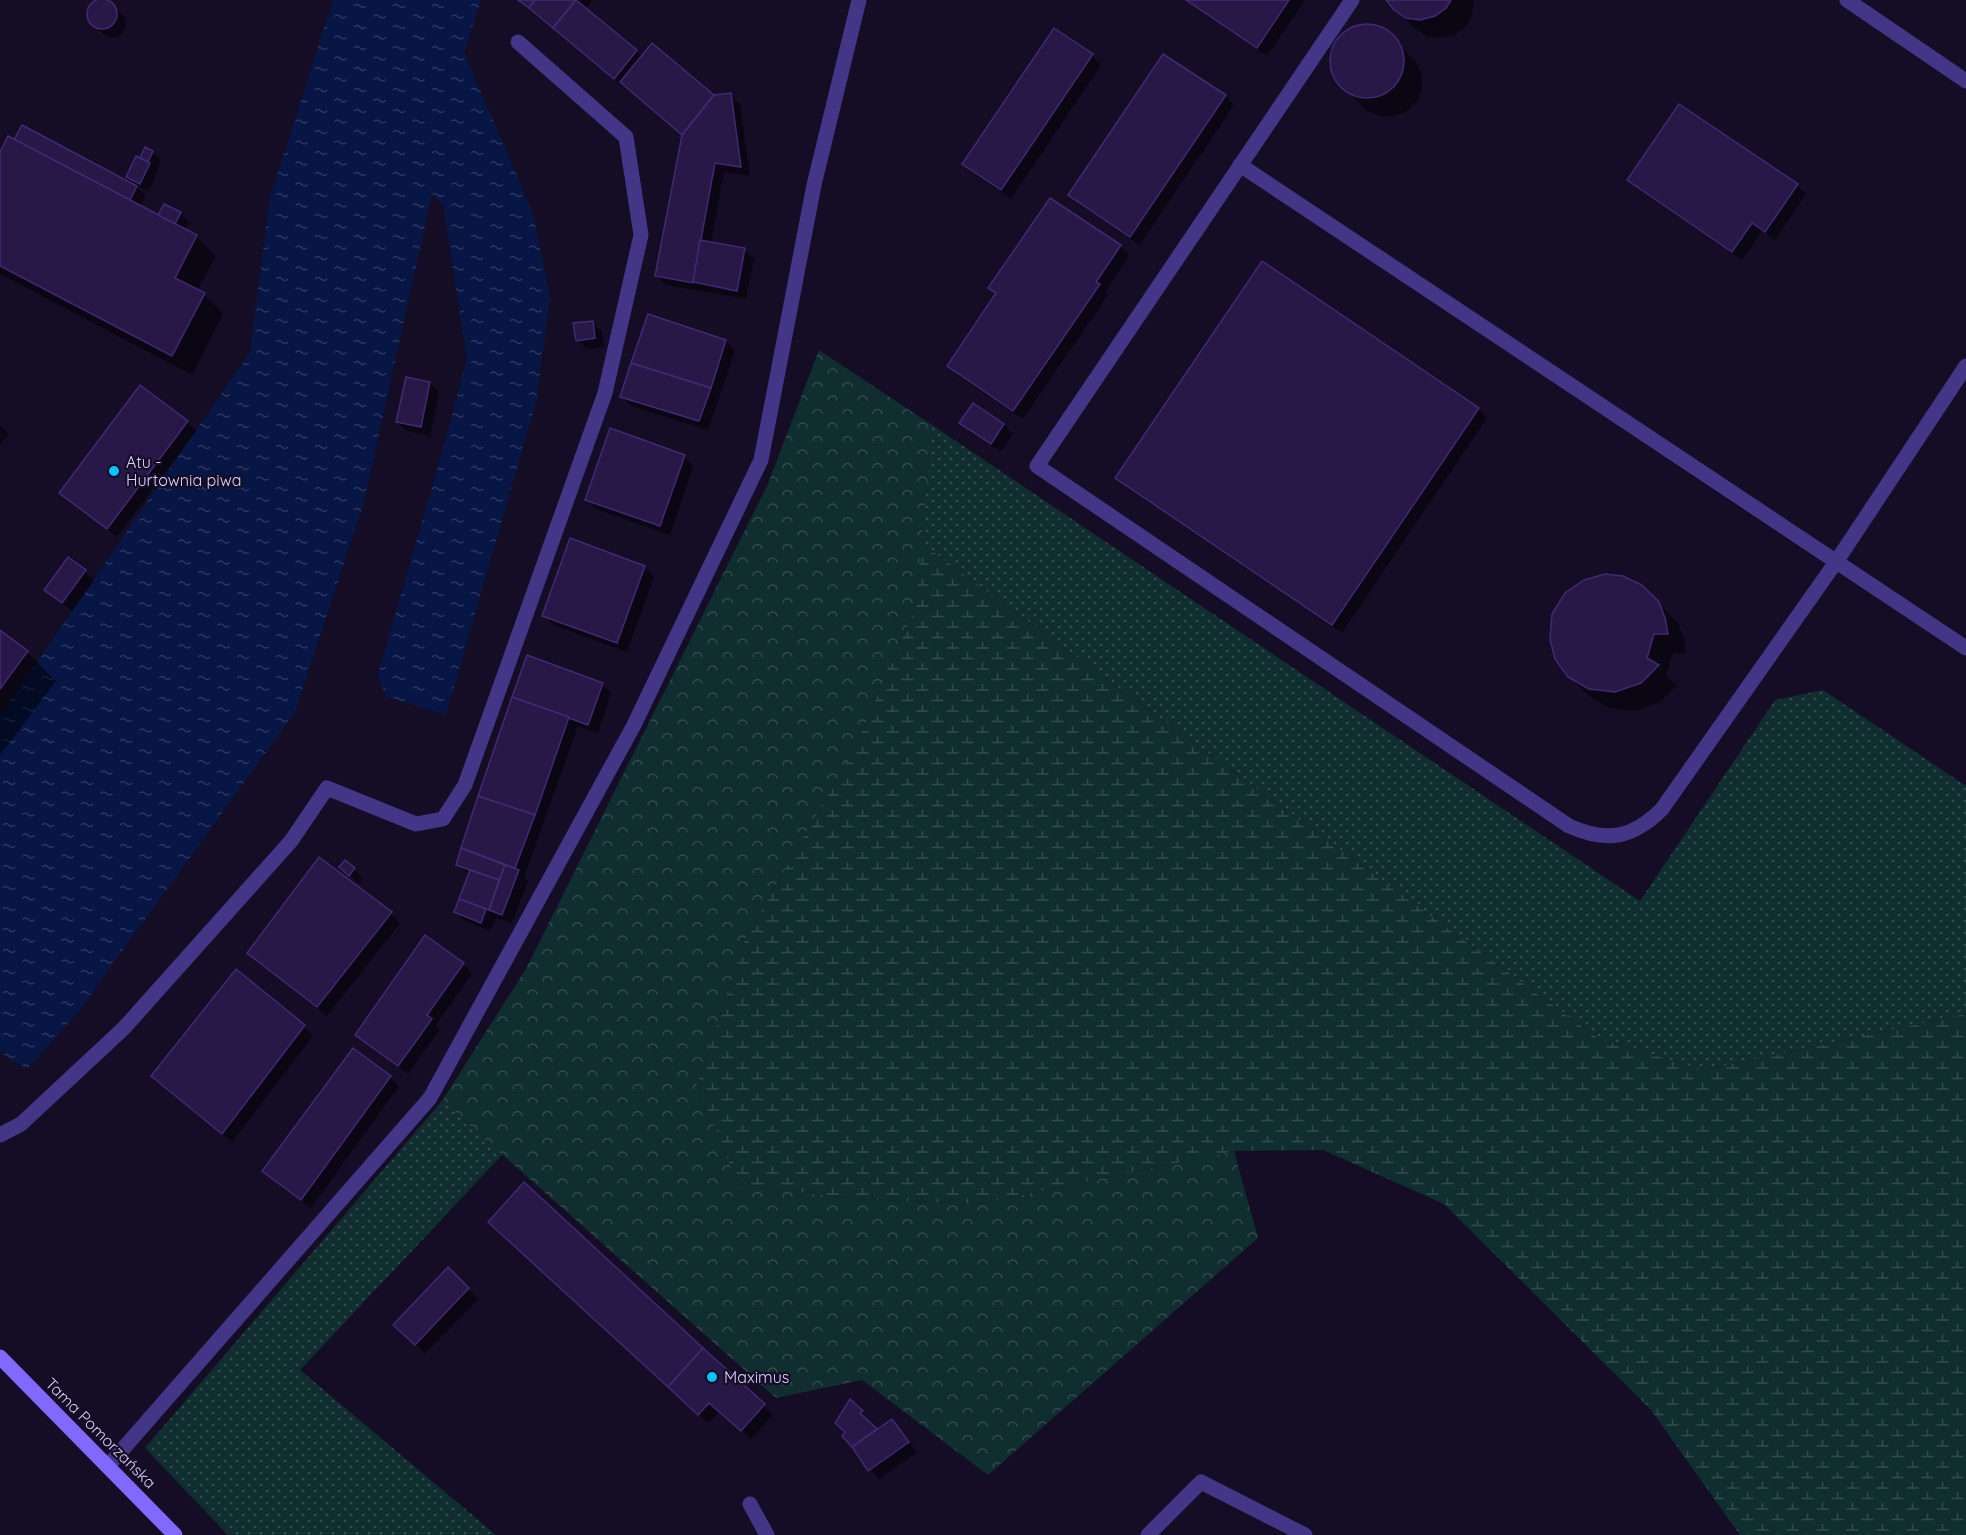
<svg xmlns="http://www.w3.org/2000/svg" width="1966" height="1535" font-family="Quicksand,sans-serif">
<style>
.green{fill:url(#green-dots)}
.forest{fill:url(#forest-crowns)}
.wetland{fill:url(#wetland-marsh)}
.water{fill:url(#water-ripples)}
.shadow{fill:#0007}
.building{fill:#281847;stroke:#412974;stroke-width:1.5}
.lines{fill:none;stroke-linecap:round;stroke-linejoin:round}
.lane{stroke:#433687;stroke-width:15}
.secondary{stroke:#7f69ff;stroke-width:15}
.poi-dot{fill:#00c4fd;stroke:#140d25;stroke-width:2}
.labels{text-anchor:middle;stroke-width:4.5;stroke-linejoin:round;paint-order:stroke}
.poi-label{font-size:16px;fill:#dcd2ff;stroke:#140d25;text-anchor:start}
.street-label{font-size:16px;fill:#dcd2ff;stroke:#140d25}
</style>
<defs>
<pattern id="green-dots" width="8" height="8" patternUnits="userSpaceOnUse" patternTransform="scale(1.5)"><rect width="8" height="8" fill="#102d30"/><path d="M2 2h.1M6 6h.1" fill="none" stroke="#324b4f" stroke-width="1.8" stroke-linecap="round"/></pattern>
<pattern id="forest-crowns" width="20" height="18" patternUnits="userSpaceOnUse" patternTransform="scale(1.5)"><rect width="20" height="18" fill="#102d30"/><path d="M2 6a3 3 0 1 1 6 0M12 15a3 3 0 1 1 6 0" fill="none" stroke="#324b4f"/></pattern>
<pattern id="wetland-marsh" width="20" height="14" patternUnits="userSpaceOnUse" patternTransform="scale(1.5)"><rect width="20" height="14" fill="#102d30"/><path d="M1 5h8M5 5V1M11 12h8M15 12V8" fill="none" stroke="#324b4f"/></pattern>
<pattern id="water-ripples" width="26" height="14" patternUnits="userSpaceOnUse" patternTransform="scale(1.5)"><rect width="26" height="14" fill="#071644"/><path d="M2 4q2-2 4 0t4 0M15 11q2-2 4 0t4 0" fill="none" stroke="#2b3760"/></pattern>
</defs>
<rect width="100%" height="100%" fill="#140d25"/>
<!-- green -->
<g class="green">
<path d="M932,425L1640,901L1775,700L1823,690L1966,786V1014L1704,1070L1599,1039L921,543Z"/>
<path d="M442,1101L503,1154L300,1370L496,1535H228L145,1448Z"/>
</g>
<!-- forest -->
<path class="forest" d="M819,350L932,425L916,606L855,748L746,937L697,1085L738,1184L857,1199L978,1204L1234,1151L1258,1238L988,1475L862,1380L776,1398L442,1101L527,967L767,486Z"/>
<!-- wetland -->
<path class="wetland" d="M921,543L1599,1039L1704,1070L1966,1014V1535H1740L1651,1410L1444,1204L1323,1150L1234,1151L978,1204L857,1199L738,1184L697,1085L746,937L855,748L916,606Z"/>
<!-- water -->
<path class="water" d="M333,0H481L464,53L533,213L550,297L536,402L446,715L385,696L378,674L443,449L467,358L443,205L432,194L364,502L295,712L76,1015L27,1069L0,1052V716L250,352L270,197Z"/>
<!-- shadow -->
<g class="shadow">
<path d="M105,0L125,17L126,27L120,36L110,38L102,33L89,20V11L95,2Z"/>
<path d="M518,0H593L585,9L643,57L714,97L731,95L740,104L750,176L724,172L711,243L744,250L754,259L746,299L666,285L657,276L684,136L625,85L624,87Z"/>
<path d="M1185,0H1305L1267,56Z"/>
<path d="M1388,0H1474V1L1472,15L1466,27L1454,35L1441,38L1427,36L1415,29Z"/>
<path d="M1360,26H1374L1386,31L1416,62L1422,75V88L1417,101L1407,111L1394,116H1380L1367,111L1337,81L1332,68V54L1337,41L1347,31Z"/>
<path d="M1092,55L1101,65L1011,199L973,173L964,164Z"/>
<path d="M1225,96L1234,105L1140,245L1079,204L1070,195Z"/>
<path d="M22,127L137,187L146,196L140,207L159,217L180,213L189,222L185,231L196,237L216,256L197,291L204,294L223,314L192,375L0,274V155L15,141Z"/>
<path d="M145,149L152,152L161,161L149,192L137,186L128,177L140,160Z"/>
<path d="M1629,179L1797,185L1806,194L1775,240L1762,231L1742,260L1638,189Z"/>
<path d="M1120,246L1129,256L1105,292L1108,295L1023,419L958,376L949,366L997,295L990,288Z"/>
<path d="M648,315L726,341L735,351L708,430L631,406L621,396Z"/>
<path d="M592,322L602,332L604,347L587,349L578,340Z"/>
<path d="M430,383L439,392L430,436L407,431L397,422Z"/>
<path d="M1478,409L1487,418L1342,633L1126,487L1117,478Z"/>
<path d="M187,422L196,431L117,537L70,502L61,493Z"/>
<path d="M961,422L1003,425L1013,434L1001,452L970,432Z"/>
<path d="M0,425L9,434L0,445Z"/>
<path d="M684,456L693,466L670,535L596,509L587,499Z"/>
<path d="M644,567L654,576L627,652L553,625L544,616Z"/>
<path d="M84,571L94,581L72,611L45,590Z"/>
<path d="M1641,586L1678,623L1684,638L1686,653H1673L1666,675L1677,686L1660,702L1635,711L1609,708L1589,696L1569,676Z"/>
<path d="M0,632L27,652L56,681L0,755Z"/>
<path d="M528,657L602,684L611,693L598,733L578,726L524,877L528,881L512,923L496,918L490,931L465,921L455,912L470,875L457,864Z"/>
<path d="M320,859L391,914L400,923L327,1016L249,953Z"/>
<path d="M341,867L354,869L363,878L359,884Z"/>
<path d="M463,964L472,973L436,1025L440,1029L408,1074L366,1044L357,1035Z"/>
<path d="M304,1027L313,1036L232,1142L153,1076Z"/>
<path d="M353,1050L390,1077L399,1086L311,1208L273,1180L264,1171Z"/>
<path d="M524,1184L773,1415L751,1439L720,1412L708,1423L499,1231Z"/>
<path d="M448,1269L478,1299L425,1354L396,1325Z"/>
<path d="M851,1402L877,1431L892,1421L917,1452L879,1479L844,1436L847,1433Z"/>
</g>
<!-- building -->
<g class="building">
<circle cx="102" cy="14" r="15"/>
<path d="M518,0H535L529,8Z"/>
<path d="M535,0H576L553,28L529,8Z"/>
<path d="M576,0L637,50L614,79L553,28Z"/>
<path d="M1186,0H1289L1257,48Z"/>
<path d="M1386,0H1451L1446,8L1435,16L1420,20L1406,18L1394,10Z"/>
<circle cx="1367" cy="61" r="37"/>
<path d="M1054,28L1093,54L1001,190L962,164Z"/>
<path d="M652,43L714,95L682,135L620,82Z"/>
<path d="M1163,54L1226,95L1130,237L1068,195Z"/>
<path d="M731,93L741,167L715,163L693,283L655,276L682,135L714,95Z"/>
<path d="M1679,104L1798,184L1765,232L1752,223L1732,252L1627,180Z"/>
<path d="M22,125L137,186L130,200L14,140Z"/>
<path d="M8,136L197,235L175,278L205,293L172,356L0,266V152Z"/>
<path d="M145,147L153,151L148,162L140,158Z"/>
<path d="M136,156L150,163L140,184L126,177Z"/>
<path d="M1050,198L1121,245L1096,282L1100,284L1013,411L947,366L996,293L988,288Z"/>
<path d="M164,204L181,212L175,224L158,215Z"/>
<path d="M700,240L745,248L737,291L693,282Z"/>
<path d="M1262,261L1479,408L1332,625L1115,478Z"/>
<path d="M648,314L726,340L711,388L631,363Z"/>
<path d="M593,321L595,338L576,341L573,323Z"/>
<path d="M631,363L711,388L699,421L620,397Z"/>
<path d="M406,377L430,382L421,427L396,422Z"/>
<path d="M140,385L188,421L107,529L59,493Z"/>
<path d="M973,403L1004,424L991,444L959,423Z"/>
<path d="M610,428L685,455L660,526L585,500Z"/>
<path d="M570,538L645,566L617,643L542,616Z"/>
<path d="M68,557L86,570L62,603L44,590Z"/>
<path d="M1605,574L1623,576L1642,585L1659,602L1665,618L1668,634H1654L1647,658L1659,665L1641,683L1615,692L1589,689L1568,677L1555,659L1550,639L1552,614L1565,593L1584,580Z"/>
<path d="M0,630L28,651L0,689Z"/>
<path d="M527,655L603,683L588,725L512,697Z"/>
<path d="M512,697L569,717L535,815L478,796Z"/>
<path d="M478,796L535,815L515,868L461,848Z"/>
<path d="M461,848L505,865L499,880L456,865Z"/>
<path d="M319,857L392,912L317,1007L247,953Z"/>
<path d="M345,860L355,868L349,876L339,867Z"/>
<path d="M505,865L519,870L502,915L489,910Z"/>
<path d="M470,870L499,880L489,910L459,899Z"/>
<path d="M459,899L486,909L481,923L454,912Z"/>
<path d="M425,935L464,963L427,1015L432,1019L398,1066L355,1035Z"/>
<path d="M236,969L305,1025L222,1134L151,1076Z"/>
<path d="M353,1048L391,1076L301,1200L262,1171Z"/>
<path d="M524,1182L703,1348L668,1387L488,1222Z"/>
<path d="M448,1267L469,1288L415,1345L393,1325Z"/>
<path d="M703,1348L765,1404L741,1431L709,1403L698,1415L668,1387Z"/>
<path d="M850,1399L863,1411L860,1413L877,1429L852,1447L842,1436L845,1432L835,1423Z"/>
<path d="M892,1419L909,1442L868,1471L852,1447Z"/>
</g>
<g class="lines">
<!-- lane -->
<g class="lane">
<path d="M1352,0L1037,466L1569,826C1607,843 1633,838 1662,809L1836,562L1966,366"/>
<path d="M1847,0L1966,81"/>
<path d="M1240,165L1966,648"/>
<path d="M0,1135L21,1124L124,1028L291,841L327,788L416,824L443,819L465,785L605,393L641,235L626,137L518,42"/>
<path d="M108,1466L430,1098L634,725L761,460L814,185L859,0"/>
<path d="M750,1504L767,1535"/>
<path d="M1148,1535L1201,1482L1305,1535"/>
</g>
<!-- secondary -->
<path class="secondary" d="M0,1357L175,1535"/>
</g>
<!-- markers -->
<g class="poi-dot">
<circle cx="114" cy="471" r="6"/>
<circle cx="712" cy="1377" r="6"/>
</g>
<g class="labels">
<!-- poi labels -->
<g class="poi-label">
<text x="126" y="468">Atu -<tspan x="126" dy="18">Hurtownia piwa</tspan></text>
<text x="724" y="1383">Maximus</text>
</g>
<!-- street labels -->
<g class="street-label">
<text transform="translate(101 1433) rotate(45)" y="6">Tama Pomorzańska</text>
</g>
</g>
</svg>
